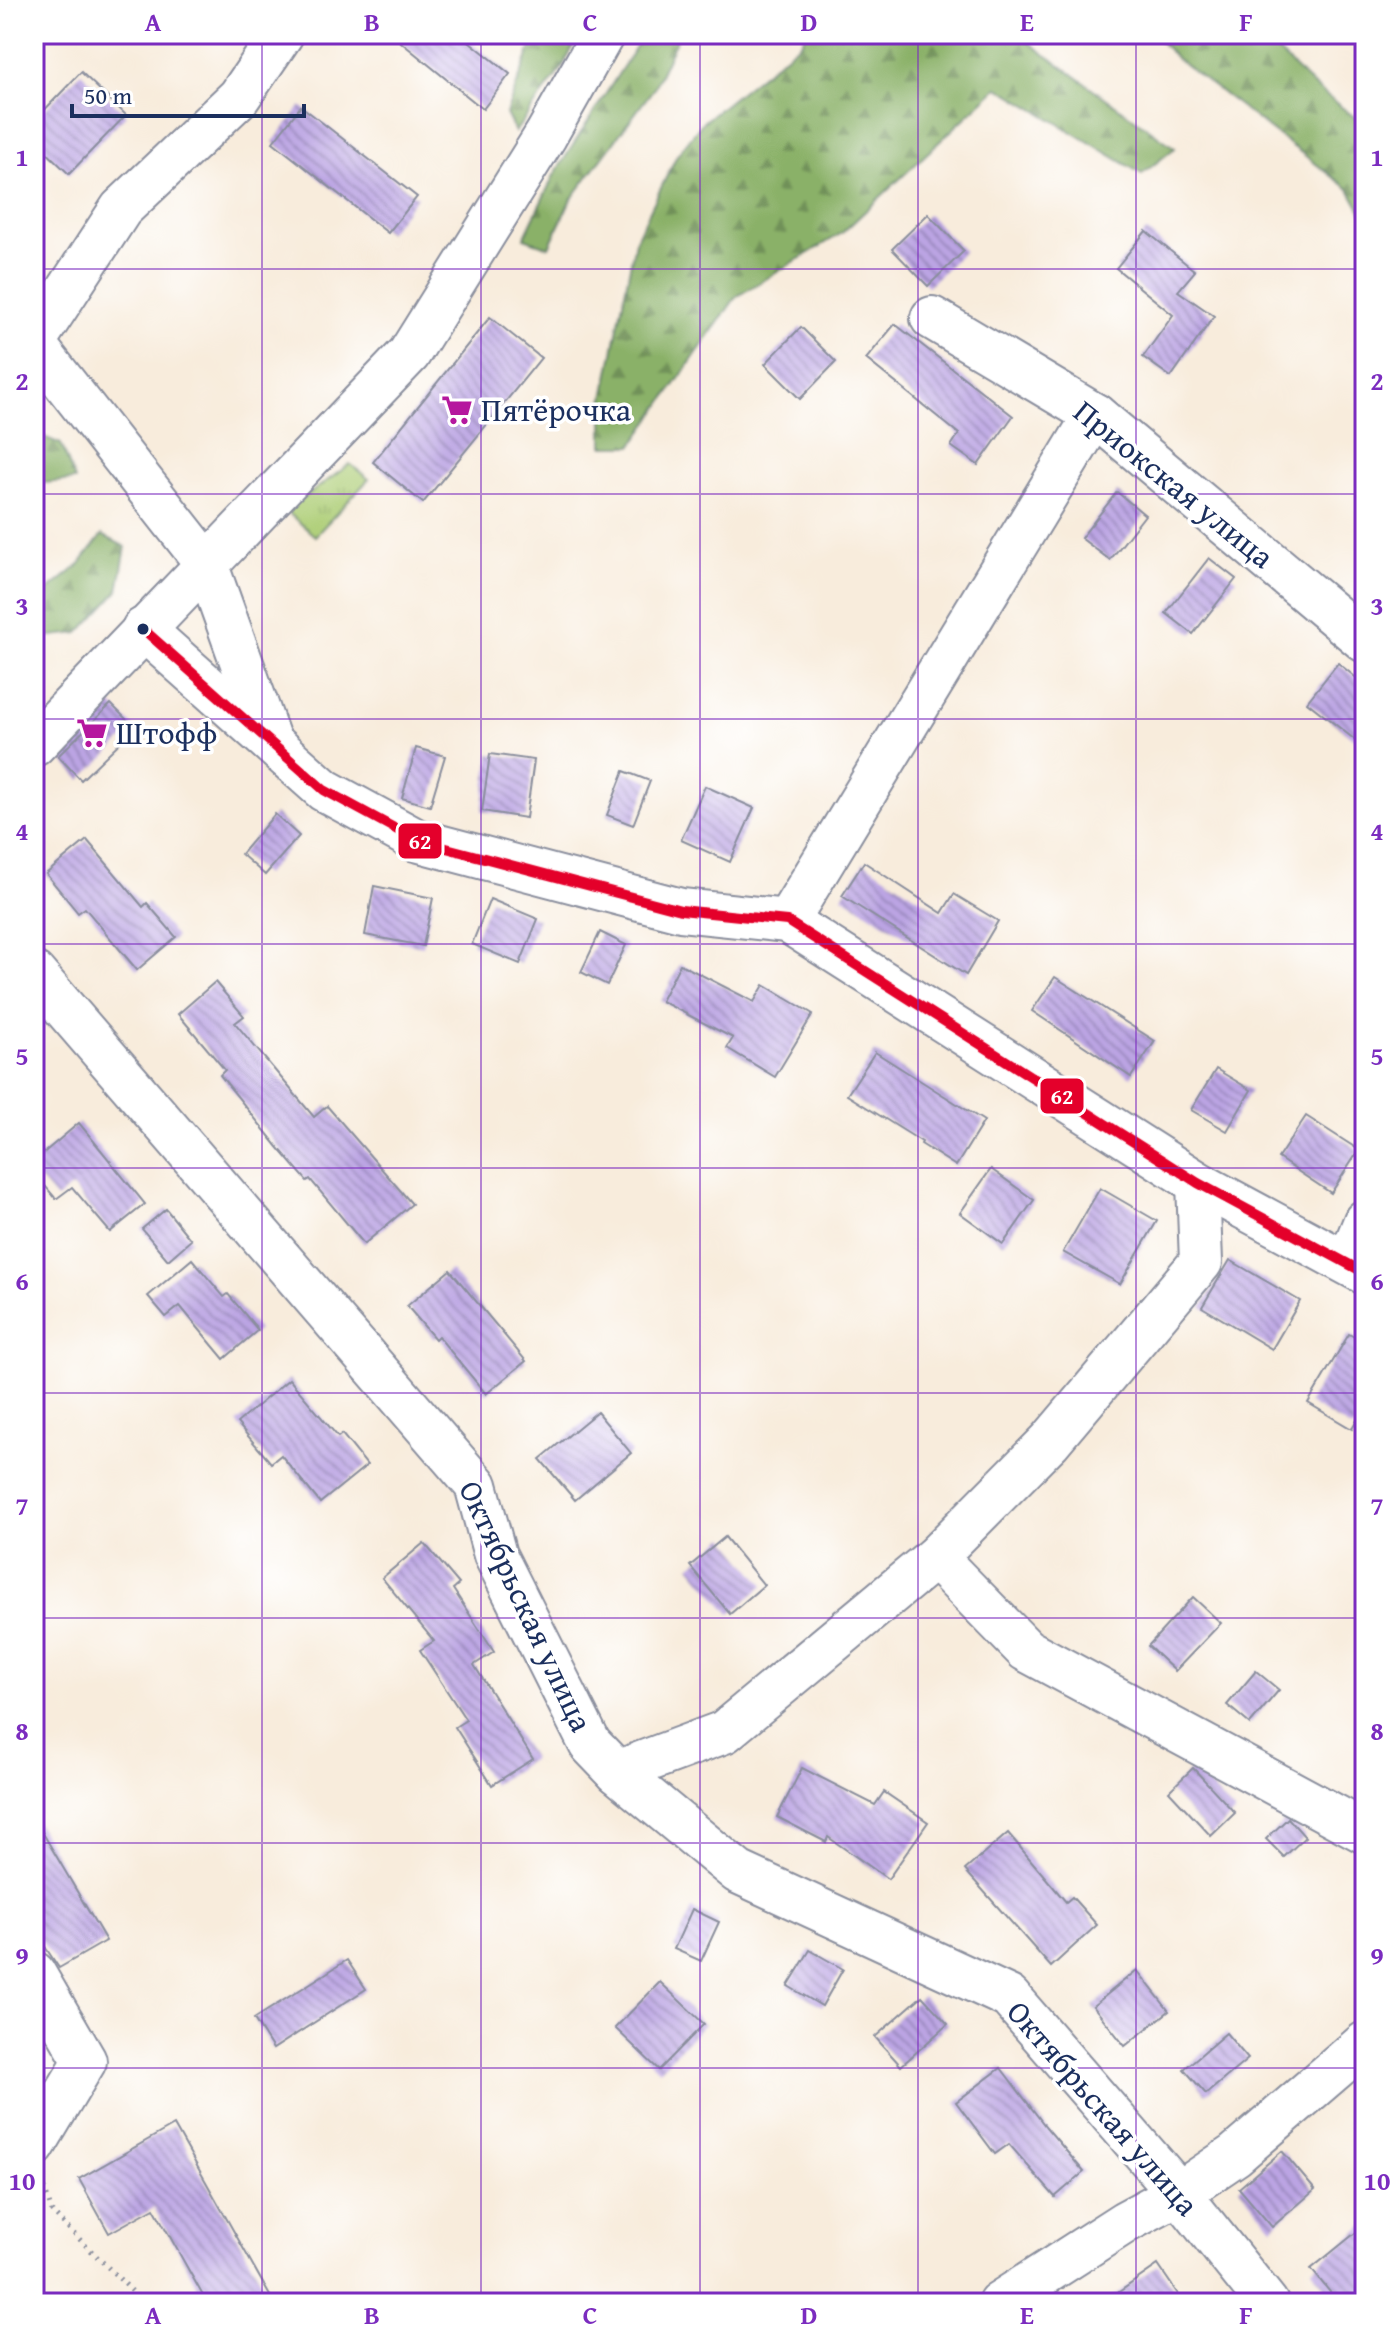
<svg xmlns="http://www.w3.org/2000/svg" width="1399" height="2337" font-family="'Gentium Book Plus',serif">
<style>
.grass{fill:url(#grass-tufts);stroke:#647e6a;stroke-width:2}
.forest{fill:url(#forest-firs);stroke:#527062;stroke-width:2}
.building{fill:url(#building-back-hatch)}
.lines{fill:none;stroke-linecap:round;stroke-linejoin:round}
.minor-casing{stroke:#8a8e9d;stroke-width:46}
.path{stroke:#8a8e9d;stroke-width:5;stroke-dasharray:2 6;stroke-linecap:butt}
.minor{stroke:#fff;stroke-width:42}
.bus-1-casing{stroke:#fff;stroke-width:16}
.bus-1{stroke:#e4002b;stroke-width:10}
.grid{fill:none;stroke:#7b2cbf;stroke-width:2;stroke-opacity:0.55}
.bus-dot{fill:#1b2f5e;stroke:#fff;stroke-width:3}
.labels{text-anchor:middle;stroke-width:7;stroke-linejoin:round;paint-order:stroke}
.poi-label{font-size:32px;fill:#1b2f5e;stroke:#fff;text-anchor:start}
.street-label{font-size:32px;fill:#1b2f5e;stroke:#fff}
.line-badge{stroke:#fff;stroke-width:3}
.badge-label{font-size:22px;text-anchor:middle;font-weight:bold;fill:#fff}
.neatline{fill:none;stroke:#7b2cbf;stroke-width:3}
.grid-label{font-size:26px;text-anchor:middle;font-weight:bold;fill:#7b2cbf}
</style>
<defs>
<pattern id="grass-tufts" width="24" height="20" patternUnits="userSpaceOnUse" patternTransform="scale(2)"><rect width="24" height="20" fill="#adce76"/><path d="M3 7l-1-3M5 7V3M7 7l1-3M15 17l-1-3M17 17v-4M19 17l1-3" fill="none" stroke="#94b168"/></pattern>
<pattern id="forest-firs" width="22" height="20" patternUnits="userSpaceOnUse" patternTransform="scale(2)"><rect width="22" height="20" fill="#8ab167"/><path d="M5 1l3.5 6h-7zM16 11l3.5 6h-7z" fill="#709058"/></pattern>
<pattern id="building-back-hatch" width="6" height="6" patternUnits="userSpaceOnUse" patternTransform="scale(2)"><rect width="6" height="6" fill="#bba4e3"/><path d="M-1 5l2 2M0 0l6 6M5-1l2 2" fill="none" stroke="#9786bb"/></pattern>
</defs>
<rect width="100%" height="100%" fill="#fff"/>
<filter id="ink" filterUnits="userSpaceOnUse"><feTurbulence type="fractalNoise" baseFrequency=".0125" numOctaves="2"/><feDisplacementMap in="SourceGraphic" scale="16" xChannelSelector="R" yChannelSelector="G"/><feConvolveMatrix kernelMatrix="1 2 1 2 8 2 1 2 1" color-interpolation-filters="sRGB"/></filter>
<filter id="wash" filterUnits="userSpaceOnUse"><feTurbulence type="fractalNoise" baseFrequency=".006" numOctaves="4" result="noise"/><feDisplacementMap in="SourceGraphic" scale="32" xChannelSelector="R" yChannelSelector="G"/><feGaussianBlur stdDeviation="1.8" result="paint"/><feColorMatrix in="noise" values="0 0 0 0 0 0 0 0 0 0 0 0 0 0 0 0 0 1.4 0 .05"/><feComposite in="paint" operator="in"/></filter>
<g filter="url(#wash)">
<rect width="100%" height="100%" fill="#f8ecdc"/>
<!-- grass -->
<path class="grass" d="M350,464L369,479L315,536L286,511Z"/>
<!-- forest -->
<g class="forest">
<path d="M536,34H580L562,68L515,132L506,114Z"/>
<path d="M644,34H679L654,88L570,201L549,247L524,238L554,175Z"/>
<path d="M805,34H1017L1175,148L1142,174L998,87L842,233L736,297L632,446H603V403L635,241L677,155L703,122L802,42Z"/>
<path d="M1153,34H1259L1315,87L1365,125V218L1349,189L1176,58Z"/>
<path d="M34,433L61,444L75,480L34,484Z"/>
<path d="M102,535L126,547L118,591L79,633L42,637L34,635V596H41L78,566Z"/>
</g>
<g id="blocks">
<!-- building -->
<g class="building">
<path d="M391,34H460L510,74L483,109Z"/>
<path d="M81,72L126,115L69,174L34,140V121Z"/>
<path d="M301,106L417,197L388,233L273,142Z"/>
<path d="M928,214L964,251L928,286L892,249Z"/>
<path d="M1146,231L1195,271L1178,291L1214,316L1171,377L1143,357L1173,315L1116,268Z"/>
<path d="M490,317L541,358L423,503L373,462Z"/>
<path d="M895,324L1013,416L978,465L951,446L959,434L866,359Z"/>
<path d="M801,327L836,362L800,399L765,364Z"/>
<path d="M1117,492L1145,515L1110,560L1081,538Z"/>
<path d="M1209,558L1236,579L1193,634L1166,613Z"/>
<path d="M1338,663L1365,685V726L1354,739L1307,702Z"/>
<path d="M111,704L135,728L81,780L58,756Z"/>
<path d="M416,748L445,756L430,806L402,798Z"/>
<path d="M490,754L534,760L526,818L482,811Z"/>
<path d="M624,771L650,781L633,825L607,815Z"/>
<path d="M705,786L754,808L730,862L681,840Z"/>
<path d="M275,814L299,836L265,875L241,854Z"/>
<path d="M87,840L143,907L147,903L176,937L137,970L85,908L78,913L46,874Z"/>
<path d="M864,862L942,913L954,894L998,921L966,975L842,896Z"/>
<path d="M374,886L433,898L423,946L365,935Z"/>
<path d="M490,899L538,919L520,964L472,944Z"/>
<path d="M600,932L626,945L607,985L581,972Z"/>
<path d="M680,964L754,1002L764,985L813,1014L775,1077L727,1048L733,1038L661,1001Z"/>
<path d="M1055,977L1155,1041L1131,1077L1032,1011Z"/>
<path d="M215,982L244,1016L235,1023L314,1117L327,1106L412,1204L364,1244L310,1179L307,1181L278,1147L220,1075L225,1070L178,1014Z"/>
<path d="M875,1052L984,1121L956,1166L921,1144L922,1142L847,1095Z"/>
<path d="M1216,1069L1251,1090L1227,1131L1191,1110Z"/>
<path d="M1306,1116L1359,1150L1331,1193L1278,1158Z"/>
<path d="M79,1123L145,1204L110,1232L72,1187L56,1199L34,1173V1161Z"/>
<path d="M991,1169L1034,1200L1003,1244L960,1213Z"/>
<path d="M1100,1188L1157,1221L1120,1284L1063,1252Z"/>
<path d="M166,1209L191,1240L168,1260L142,1229Z"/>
<path d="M192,1259L224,1297L228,1294L258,1330L224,1359L180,1306L166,1317L148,1296Z"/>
<path d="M1230,1260L1300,1301L1272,1349L1202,1307Z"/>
<path d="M450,1270L526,1361L486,1394L438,1336L435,1339L407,1306Z"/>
<path d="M1349,1334L1365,1343V1406L1352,1429L1308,1403Z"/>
<path d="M289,1379L338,1437L342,1434L367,1465L320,1503L281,1455L271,1463L237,1423Z"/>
<path d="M597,1412L631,1453L575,1500L540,1459Z"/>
<path d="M725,1537L764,1585L730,1614L690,1566Z"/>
<path d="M424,1543L459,1584L453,1589L494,1652L474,1665L533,1759L492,1785L455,1727L466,1720L420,1650L434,1641L382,1578Z"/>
<path d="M1193,1597L1221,1623L1175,1671L1148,1646Z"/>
<path d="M1256,1671L1279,1690L1250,1724L1227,1705Z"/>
<path d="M802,1768L875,1805L884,1792L928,1822L888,1879L828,1837L826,1842L777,1817Z"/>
<path d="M1193,1768L1235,1813L1211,1836L1169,1791Z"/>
<path d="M34,1818L106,1941L59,1968L34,1930Z"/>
<path d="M1288,1818L1305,1837L1284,1857L1266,1839Z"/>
<path d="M1008,1833L1066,1902L1072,1897L1097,1925L1051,1967L965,1870Z"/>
<path d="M692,1909L719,1922L701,1961L674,1949Z"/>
<path d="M810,1950L843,1969L822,2006L788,1986Z"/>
<path d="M347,1960L366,1989L273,2049L254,2019Z"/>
<path d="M1137,1970L1169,2011L1125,2046L1093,2006Z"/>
<path d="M660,1982L704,2024L659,2070L615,2028Z"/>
<path d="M922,1996L948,2024L901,2066L875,2037Z"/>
<path d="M1226,2033L1248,2059L1206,2094L1184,2069Z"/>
<path d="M1001,2068L1046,2127L1084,2172L1055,2197L1009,2144L995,2154L956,2102Z"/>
<path d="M174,2125L274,2303H207L154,2208L109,2233L79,2179Z"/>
<path d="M1282,2151L1315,2190L1272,2227L1239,2188Z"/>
<path d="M1365,2225V2303H1339L1311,2269Z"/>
<path d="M1158,2265L1184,2303H1103Z"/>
</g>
</g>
</g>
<g filter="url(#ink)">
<use href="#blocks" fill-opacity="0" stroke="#8a8e9d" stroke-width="2"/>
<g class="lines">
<defs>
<g id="minor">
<path d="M932,318L1095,415L1365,641"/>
<path d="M34,342L121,209L239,97L282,34"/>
<path d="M34,344L206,563L268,736"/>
<path d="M143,629L324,790L416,840L681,910L787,921L1198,1183L1365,1273"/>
<path d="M34,745L409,354L546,135L603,34"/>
<path d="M787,921L1095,415"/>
<path d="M34,973L476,1485L495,1555L590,1744L617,1772L738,1872L1009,1997L1179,2193L1267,2303"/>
<path d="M1348,1263L1365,1221"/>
<path d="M935,1557L1026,1650L1365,1832"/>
<path d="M617,1772L724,1732L935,1557L1050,1441L1201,1262L1198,1183"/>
<path d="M34,1973L85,2061L34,2146"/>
<path d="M999,2303L1125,2222L1179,2193L1235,2155L1365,2043"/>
</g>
</defs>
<!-- minor casing -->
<use href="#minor" class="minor-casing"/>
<!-- path -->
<path class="path" d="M42,2180L52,2212L144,2303"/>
<!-- minor -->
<use href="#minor" class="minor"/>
<defs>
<path id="bus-1" d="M143,629L324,790L416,840L681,910L787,921L1198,1183L1365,1273"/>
</defs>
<!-- bus-1 casing -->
<use href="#bus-1" class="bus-1-casing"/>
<!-- bus-1 -->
<use href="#bus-1" class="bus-1"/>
</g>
</g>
<!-- grid -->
<path class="grid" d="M262,34V2303M481,34V2303M700,34V2303M918,34V2303M1136,34V2303M34,269H1365M34,494H1365M34,719H1365M34,944H1365M34,1168H1365M34,1393H1365M34,1618H1365M34,1843H1365M34,2068H1365"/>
<!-- icons -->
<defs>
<symbol id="supermarket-bare" viewBox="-9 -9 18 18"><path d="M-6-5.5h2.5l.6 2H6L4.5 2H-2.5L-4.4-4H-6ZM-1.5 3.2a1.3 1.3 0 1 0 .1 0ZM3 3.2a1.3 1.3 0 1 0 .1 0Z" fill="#b5179e" stroke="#fff" stroke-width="2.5" paint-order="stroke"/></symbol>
</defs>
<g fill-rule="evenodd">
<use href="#supermarket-bare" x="435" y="388" width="44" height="44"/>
<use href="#supermarket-bare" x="70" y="711" width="44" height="44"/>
</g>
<!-- markers -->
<circle class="bus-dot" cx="143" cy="629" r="7"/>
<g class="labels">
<!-- poi labels -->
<g class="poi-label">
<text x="481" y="421">Пятёрочка</text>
<text x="116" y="744">Штофф</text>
</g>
<!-- street labels -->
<g class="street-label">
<text transform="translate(1174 484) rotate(39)" y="11">Приокская улица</text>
<text transform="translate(526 1606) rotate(65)" y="11">Октябрьская улица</text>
<text transform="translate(1103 2108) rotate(49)" y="11">Октябрьская улица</text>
</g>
</g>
<g class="line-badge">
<rect x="397" y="822" width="46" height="38" rx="8" fill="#e4002b"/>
<rect x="1039" y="1077" width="46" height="38" rx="8" fill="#e4002b"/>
</g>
<g class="badge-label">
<text x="420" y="849">62</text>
<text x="1062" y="1104">62</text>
</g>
<!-- margin -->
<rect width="1399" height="2337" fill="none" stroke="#fff" stroke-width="88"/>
<!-- scale -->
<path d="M72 104v12h232v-12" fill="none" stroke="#1b2f5e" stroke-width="4"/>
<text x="84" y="104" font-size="24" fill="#1b2f5e" stroke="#ffffff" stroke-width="6" paint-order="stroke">50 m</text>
<rect x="44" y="44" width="1311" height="2249" class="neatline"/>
<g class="grid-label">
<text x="153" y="31">A</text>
<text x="372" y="31">B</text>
<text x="590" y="31">C</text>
<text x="809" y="31">D</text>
<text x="1027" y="31">E</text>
<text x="1246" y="31">F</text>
<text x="22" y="166">1</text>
<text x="1377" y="166">1</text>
<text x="22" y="390">2</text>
<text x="1377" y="390">2</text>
<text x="22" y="615">3</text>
<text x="1377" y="615">3</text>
<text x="22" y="840">4</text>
<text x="1377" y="840">4</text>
<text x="22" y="1065">5</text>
<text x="1377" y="1065">5</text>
<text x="22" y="1290">6</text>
<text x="1377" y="1290">6</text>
<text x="22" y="1515">7</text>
<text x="1377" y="1515">7</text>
<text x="22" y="1740">8</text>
<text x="1377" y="1740">8</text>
<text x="22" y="1965">9</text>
<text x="1377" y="1965">9</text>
<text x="22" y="2190">10</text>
<text x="1377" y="2190">10</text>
<text x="153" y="2324">A</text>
<text x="372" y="2324">B</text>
<text x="590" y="2324">C</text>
<text x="809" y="2324">D</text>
<text x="1027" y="2324">E</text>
<text x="1246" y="2324">F</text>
</g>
</svg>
